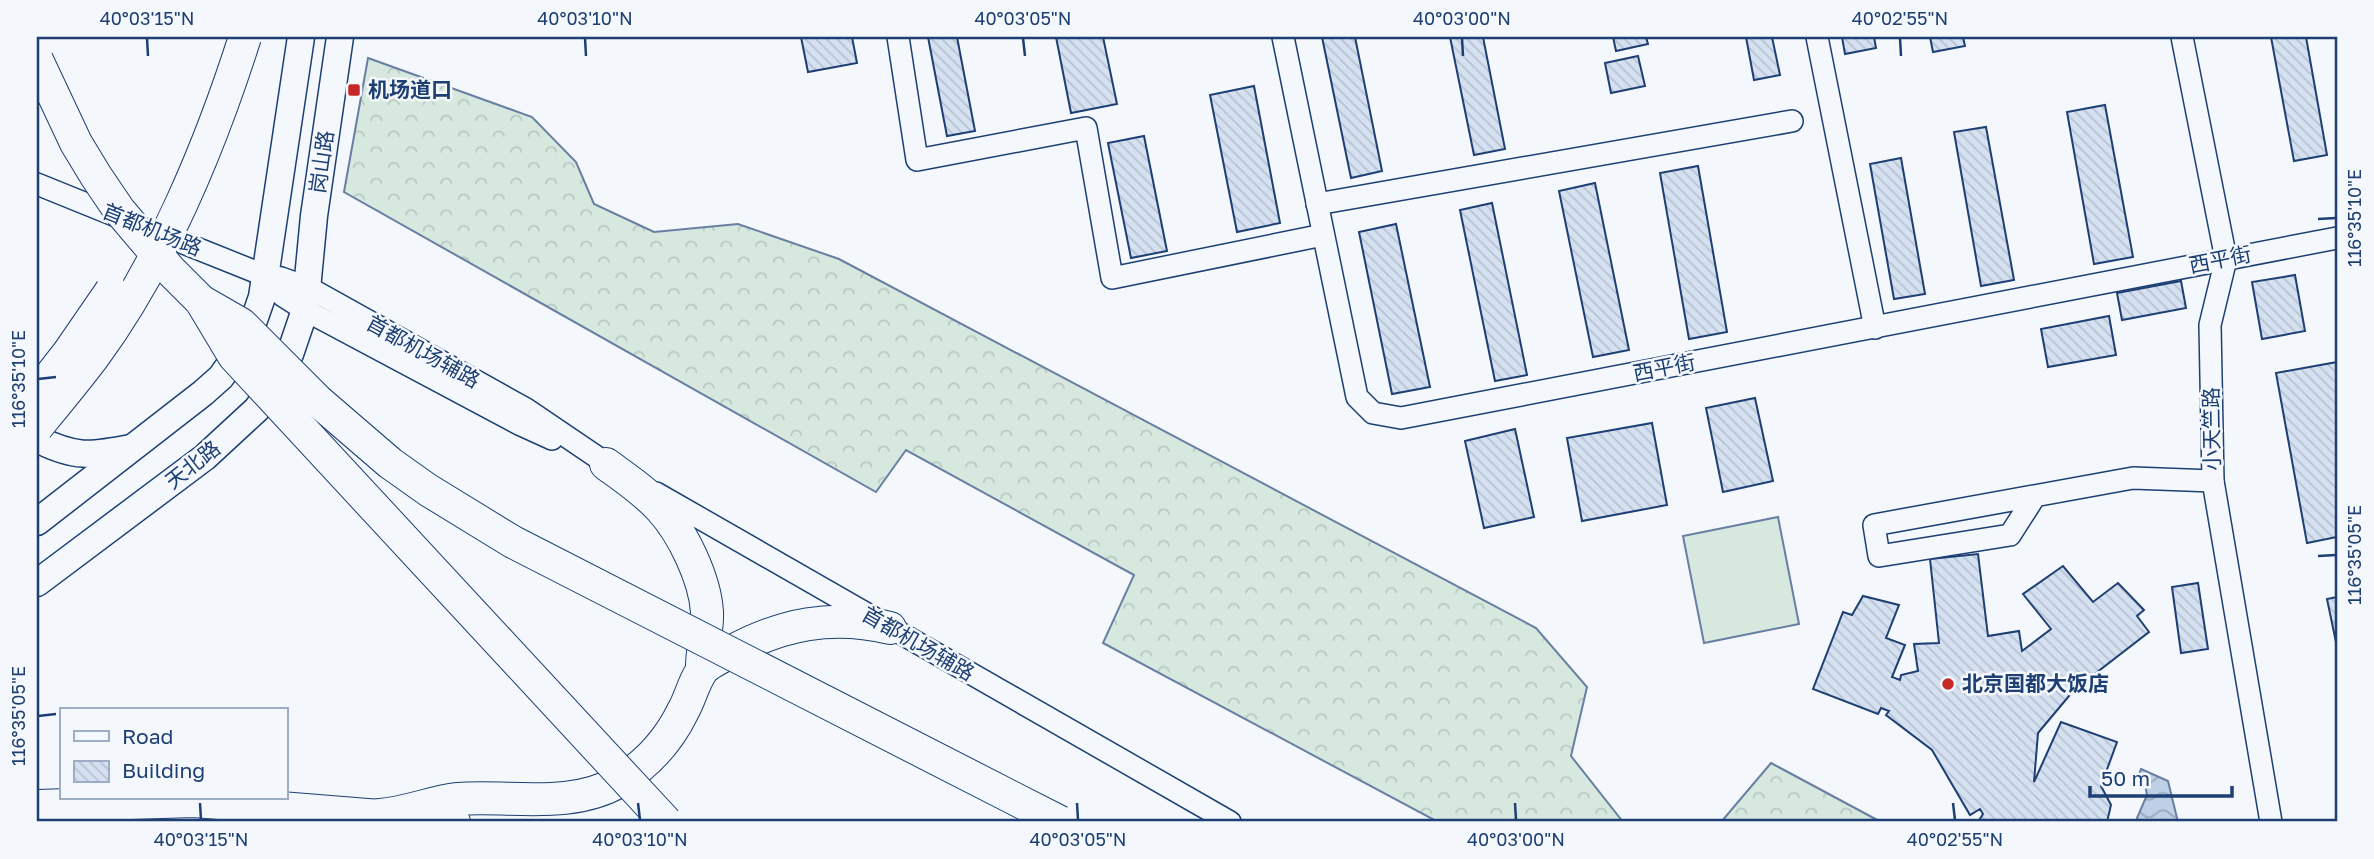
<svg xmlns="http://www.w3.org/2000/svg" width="2374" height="859" font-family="'Golos Text','Noto Sans SC',sans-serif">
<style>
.forest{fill:url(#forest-crowns);stroke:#687fa3;stroke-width:2}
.garden{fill:#d7e8df;stroke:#687fa3;stroke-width:2}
.water{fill:url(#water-waves);stroke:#687fa3;stroke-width:2}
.building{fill:url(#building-back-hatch);stroke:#1d3f73;stroke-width:2}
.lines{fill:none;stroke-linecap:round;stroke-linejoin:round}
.minor-casing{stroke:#1d3f73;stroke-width:24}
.major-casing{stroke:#1d3f73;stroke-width:29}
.highway-casing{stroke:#1d3f73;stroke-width:34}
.minor{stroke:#f4f7fb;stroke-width:21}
.major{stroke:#f4f7fb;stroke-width:26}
.highway{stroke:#f4f7fb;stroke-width:32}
.highway-bridge-casing{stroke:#1d3f73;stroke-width:34;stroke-linecap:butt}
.highway-bridge{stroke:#f4f7fb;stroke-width:32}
.ticks{fill:none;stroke:#1d3f73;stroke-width:2.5}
.poi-dot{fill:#c62828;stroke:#f4f7fb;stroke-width:2.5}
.labels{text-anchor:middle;stroke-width:5;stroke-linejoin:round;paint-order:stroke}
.poi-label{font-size:21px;font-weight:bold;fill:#1d3f73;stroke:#f4f7fb;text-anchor:start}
.street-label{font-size:21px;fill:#1d3f73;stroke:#f4f7fb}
.neatline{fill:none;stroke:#1d3f73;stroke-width:2.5}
.ticks-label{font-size:18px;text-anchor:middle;fill:#1d3f73}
</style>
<defs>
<pattern id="forest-crowns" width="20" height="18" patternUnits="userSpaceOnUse" patternTransform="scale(1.75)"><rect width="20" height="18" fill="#d7e8df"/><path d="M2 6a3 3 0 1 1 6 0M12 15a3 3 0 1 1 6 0" fill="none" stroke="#b8c8c3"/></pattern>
<pattern id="water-waves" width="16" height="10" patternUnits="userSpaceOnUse" patternTransform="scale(1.75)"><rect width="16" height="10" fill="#bed0e5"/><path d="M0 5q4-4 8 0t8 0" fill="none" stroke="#9aaabe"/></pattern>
<pattern id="building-back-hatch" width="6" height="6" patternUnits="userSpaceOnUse" patternTransform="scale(1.75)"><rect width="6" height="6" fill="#d5e0f0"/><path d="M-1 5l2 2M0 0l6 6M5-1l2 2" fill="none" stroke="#b6c1d1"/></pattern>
</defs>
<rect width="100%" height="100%" fill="#f4f7fb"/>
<!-- forest -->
<g class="forest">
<path d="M368,58L532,117L576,162L594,204L654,232L738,224L839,259L1536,628L1587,687L1571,756L1623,822H1438L1103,643L1134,575L906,450L876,492L344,192Z"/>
<path d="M1771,763L1881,822H1721Z"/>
</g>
<!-- garden -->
<path class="garden" d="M1778,517L1799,624L1704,643L1683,536Z"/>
<!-- water -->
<path class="water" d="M2141,769L2168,781L2178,822H2139L2137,818L2147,795L2145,784L2137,779Z"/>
<!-- building -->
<g class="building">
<path d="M801,37H852L857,63L808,72Z"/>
<path d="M928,37H957L975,131L947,136Z"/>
<path d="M1056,37H1103L1117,104L1071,113Z"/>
<path d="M1322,37H1355L1382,171L1351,178Z"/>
<path d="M1450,37H1483L1505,149L1474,155Z"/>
<path d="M1613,37H1646L1648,44L1616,51Z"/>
<path d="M1746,37H1772L1780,75L1754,80Z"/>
<path d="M1842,37H1874L1876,48L1845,54Z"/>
<path d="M1930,37H1963L1965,46L1933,52Z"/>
<path d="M2271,37H2306L2327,155L2294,161Z"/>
<path d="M1638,56L1645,86L1611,93L1605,63Z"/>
<path d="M1254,86L1280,223L1237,232L1210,95Z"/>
<path d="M2105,105L2133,257L2094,264L2067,112Z"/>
<path d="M1986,127L2014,280L1981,286L1954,132Z"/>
<path d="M1144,136L1167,251L1131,258L1108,143Z"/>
<path d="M1901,158L1925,294L1894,299L1870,164Z"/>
<path d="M1698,166L1727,332L1689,339L1660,173Z"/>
<path d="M1595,183L1629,350L1593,357L1559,191Z"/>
<path d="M1492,203L1527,375L1495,381L1460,210Z"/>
<path d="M1396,224L1430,387L1392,394L1359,232Z"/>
<path d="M2295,275L2305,331L2262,339L2252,282Z"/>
<path d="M2181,281L2186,308L2122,320L2117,293Z"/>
<path d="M2109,316L2116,355L2048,367L2041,329Z"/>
<path d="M2337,362V537L2307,543L2276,373Z"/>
<path d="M1755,398L1773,481L1723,492L1706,408Z"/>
<path d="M1652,423L1667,505L1582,521L1567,438Z"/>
<path d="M1515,429L1534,517L1484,528L1465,441Z"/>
<path d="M1978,554L1988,636L2019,631L2022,651L2051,629L2023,594L2063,566L2093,602L2118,583L2144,610L2137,616L2149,632L2074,690L2038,733L2034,782L2061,722L2117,742L2101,786L2111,805L2107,822H1978L1983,814L1980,809L1970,815L1932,750L1886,715L1889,711L1881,708L1878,714L1813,689L1843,612L1852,615L1863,596L1899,605L1886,638L1905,645L1892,677L1900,680L1901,675L1918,671L1914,644L1939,643L1930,559Z"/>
<path d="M2198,583L2208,649L2181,653L2172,587Z"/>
<path d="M2337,597V647L2327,599Z"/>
</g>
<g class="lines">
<defs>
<g id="minor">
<path d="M898,37L917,160L1086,128L1112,278L1323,235"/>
<path d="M1283,37L1357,397L1373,413L1401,418L2337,238"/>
<path d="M1817,37L1875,328"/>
<path d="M2182,37L2226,259L2210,325L2213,481L2271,822"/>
<path d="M37,184L126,220"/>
<path d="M1317,204L1792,121"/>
<path d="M156,232L266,276L281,278L309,288L526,409L616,470"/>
<path d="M266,276L283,296L305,310L519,424L552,439"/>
<path d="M656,493L1230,822"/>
<path d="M2035,496L2010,535L1879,556L1874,525L2133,478L2213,481"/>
</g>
<g id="major">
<path d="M37,439C75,458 90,456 131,448"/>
<path d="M37,522L203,393L221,377L247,340L262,297L301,37"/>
<path d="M37,583L205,457L257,409L274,384L290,354L305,310L314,216L340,37"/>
</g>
<g id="highway">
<path d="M606,464C625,478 645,491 661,509C683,533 705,579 707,612C708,629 702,648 702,666"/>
<path d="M37,806L194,801L454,822"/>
<path d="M380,815C407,813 431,802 458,799C512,795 570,810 620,781C647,764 669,740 683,711C690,699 693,684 701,672C706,664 722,657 731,652C782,624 832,614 890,628"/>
</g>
</defs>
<!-- minor casing -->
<use href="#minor" class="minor-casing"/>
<!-- major casing -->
<use href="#major" class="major-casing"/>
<!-- highway casing -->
<use href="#highway" class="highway-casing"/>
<!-- minor -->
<use href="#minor" class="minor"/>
<!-- major -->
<use href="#major" class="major"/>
<!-- highway -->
<use href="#highway" class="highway"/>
<defs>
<g id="highway-bridge">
<path d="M37,60L76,143L96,176L119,210L170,270L201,301L234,356L666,822"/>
<path d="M201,301L241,324L318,401L390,463L428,490L513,542L1060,822"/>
<path d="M41,388L69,352L111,291"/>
<path d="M37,427C56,404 76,380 94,356C161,265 211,144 245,37"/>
</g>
</defs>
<!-- highway-bridge casing -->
<use href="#highway-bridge" class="highway-bridge-casing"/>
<!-- highway-bridge -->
<use href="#highway-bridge" class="highway-bridge"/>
</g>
<!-- ticks -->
<path class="ticks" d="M147,38L148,56M585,38L586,56M1023,38L1025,56M1462,38L1463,56M1900,38L1901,56M2318,219L2336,218M38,379L56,377M2318,556L2336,555M38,716L56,714M200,803L201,820M638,803L640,820M1077,803L1078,820M1515,803L1516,820M1953,803L1955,820"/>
<!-- markers -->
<g class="poi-dot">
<rect x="347" y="83" width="14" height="14" rx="3.5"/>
<circle cx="1948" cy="684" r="7"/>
</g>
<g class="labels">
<!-- poi labels -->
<g class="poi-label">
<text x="368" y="97">机场道口</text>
<text x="1962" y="691">北京国都大饭店</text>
</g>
<!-- street labels -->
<g class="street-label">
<text transform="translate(322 162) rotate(-82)" y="7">岗山路</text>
<text transform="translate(152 230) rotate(22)" y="7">首都机场路</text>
<text transform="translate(2220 260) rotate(-11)" y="7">西平街</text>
<text transform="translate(423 352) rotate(29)" y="7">首都机场辅路</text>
<text transform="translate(1664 368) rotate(-11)" y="7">西平街</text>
<text transform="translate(2212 429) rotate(-91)" y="7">小天竺路</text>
<text transform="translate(193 465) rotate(-38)" y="7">天北路</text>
<text transform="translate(918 644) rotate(30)" y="7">首都机场辅路</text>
</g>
</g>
<!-- border -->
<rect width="2374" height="859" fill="none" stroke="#f4f7fb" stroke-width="77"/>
<!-- legend -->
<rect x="60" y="708" width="228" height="91" fill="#f4f7fb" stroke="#9eadc5" stroke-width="2"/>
<rect x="74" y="731" width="35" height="10" fill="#f4f7fb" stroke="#9eadc5" stroke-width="2"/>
<text x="122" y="744" font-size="21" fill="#1d3f73">Road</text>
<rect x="74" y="761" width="35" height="21" fill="url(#building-back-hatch)" stroke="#9eadc5" stroke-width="2"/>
<text x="122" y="778" font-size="21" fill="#1d3f73">Building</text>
<!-- scale -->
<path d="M2090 786v10h142v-10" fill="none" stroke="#1d3f73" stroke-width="3.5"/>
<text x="2101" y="786" font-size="21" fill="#1d3f73" stroke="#f4f7fb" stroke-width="5" paint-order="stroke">50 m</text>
<rect x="38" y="38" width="2298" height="782" class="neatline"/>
<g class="ticks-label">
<text x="147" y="25">40°03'15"N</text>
<text x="585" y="25">40°03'10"N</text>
<text x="1023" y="25">40°03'05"N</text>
<text x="1462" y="25">40°03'00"N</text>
<text x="1900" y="25">40°02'55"N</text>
<text transform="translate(2355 218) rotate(-90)" y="6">116°35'10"E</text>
<text transform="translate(19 379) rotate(-90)" y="6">116°35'10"E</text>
<text transform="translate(2355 555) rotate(-90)" y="6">116°35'05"E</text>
<text transform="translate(19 716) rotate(-90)" y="6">116°35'05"E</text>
<text x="201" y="846">40°03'15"N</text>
<text x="640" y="846">40°03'10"N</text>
<text x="1078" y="846">40°03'05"N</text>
<text x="1516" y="846">40°03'00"N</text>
<text x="1955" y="846">40°02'55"N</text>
</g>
</svg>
